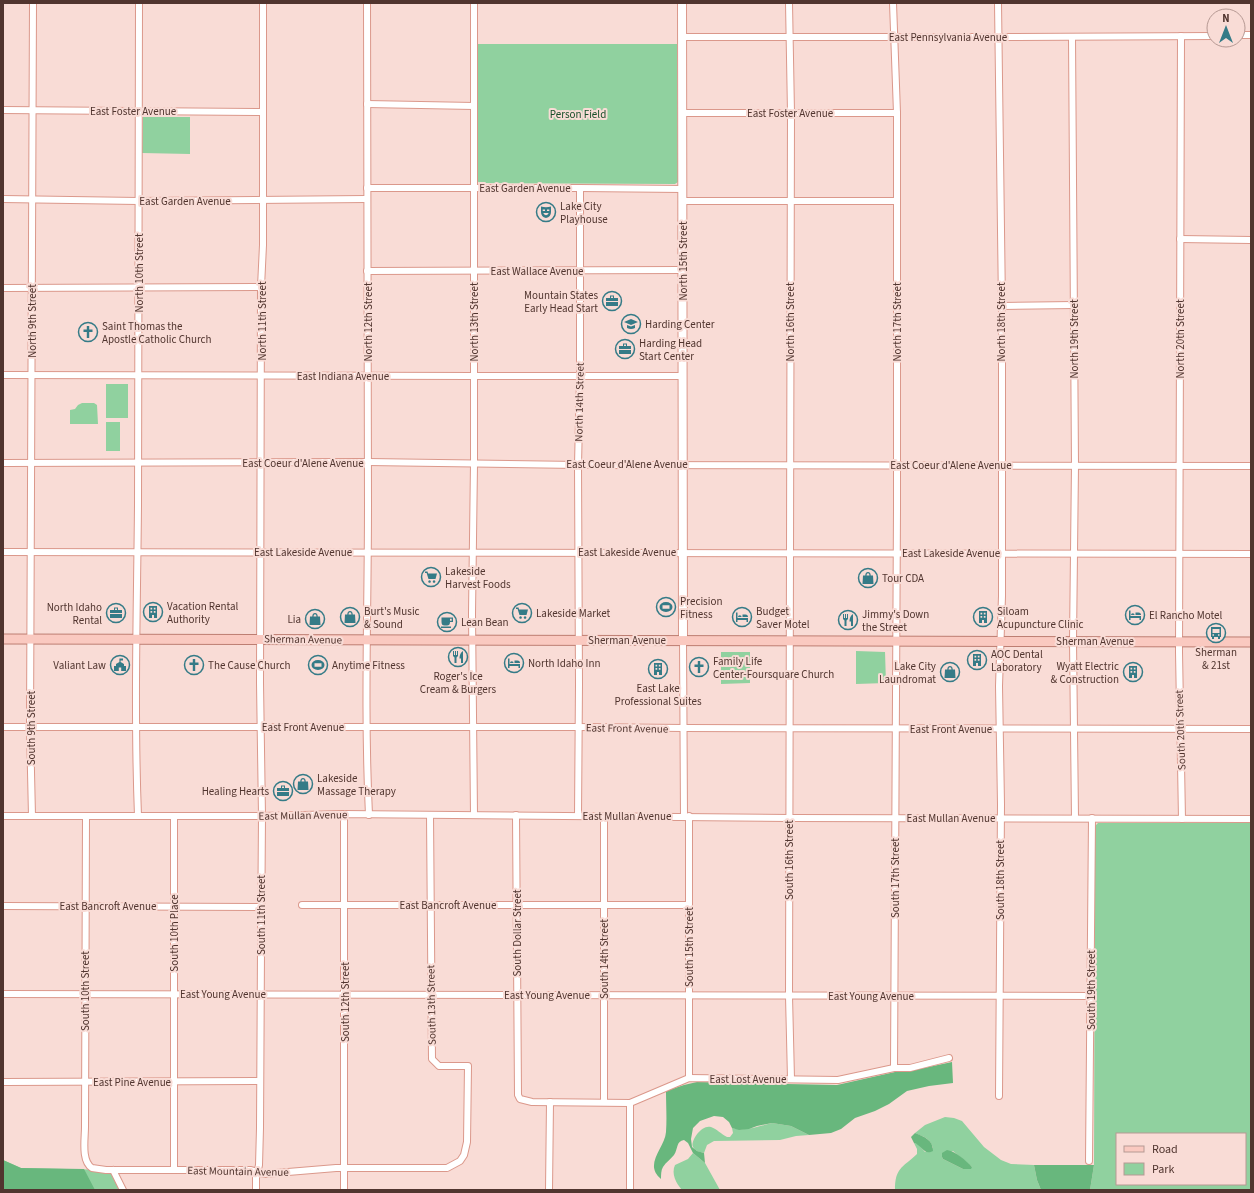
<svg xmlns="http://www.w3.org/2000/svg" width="1254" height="1193" font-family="'Source Sans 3',sans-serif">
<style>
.green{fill:#90d19f;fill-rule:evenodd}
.forest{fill:#68b77d}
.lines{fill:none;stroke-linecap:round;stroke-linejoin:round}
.minor-casing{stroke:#db988b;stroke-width:8}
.secondary-casing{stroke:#db988b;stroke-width:10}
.primary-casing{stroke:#bd7e72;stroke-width:11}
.minor{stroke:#fff;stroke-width:6}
.secondary{stroke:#fff;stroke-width:8}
.primary{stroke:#fac9c0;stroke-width:9}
.labels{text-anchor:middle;stroke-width:4;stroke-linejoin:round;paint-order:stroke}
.street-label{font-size:11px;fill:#51352f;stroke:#f9dcd6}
.park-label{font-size:11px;fill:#154e28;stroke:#f9dcd6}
.poi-label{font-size:11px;fill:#51352f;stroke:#f9dcd6;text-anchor:start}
</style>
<rect width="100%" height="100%" fill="#f9dcd6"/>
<!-- green -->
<g class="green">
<path d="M478,44H677L678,182L675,184L480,183L477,181Z"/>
<path d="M143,117H190V154L142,153Z"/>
<rect x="106" y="384" width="22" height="34"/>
<path d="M82,403H94L97,405L98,424H70V410L75,409L78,405Z"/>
<rect x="106" y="422" width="14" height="29"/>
<path d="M856,651L885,652L886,683L856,684Z"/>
<path d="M721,652H750V683L721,684Z"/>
<path d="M1098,823H1251V1190H1090L1094,1165L1095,826ZM1117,1134H1245V1184H1117Z"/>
<path d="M945,1117L954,1118L962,1121L984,1147L1001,1160L1011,1164L1034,1165L1037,1180L1041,1190H895C895,1168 902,1168 917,1154V1149L914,1143L918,1144L925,1152L933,1148C930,1138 924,1137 915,1133L925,1125ZM953,1151L972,1167L963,1169L943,1159L942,1157Z"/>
<path d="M772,1123L791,1126L809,1135L796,1136L780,1140L714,1141L707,1145L704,1153C700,1152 695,1151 693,1147C690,1142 701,1124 711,1127C717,1129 721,1134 727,1137H730L733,1133L732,1128C746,1132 759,1126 772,1123Z"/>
<path d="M693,1153L705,1163L720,1190H682C676,1183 671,1174 675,1165L688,1159Z"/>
<path d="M3,1160L21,1168L113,1170L123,1190H3Z"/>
</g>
<!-- forest -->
<g class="forest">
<path d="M952,1062L953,1083L929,1086L907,1091L889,1104L875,1111L855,1118L841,1129L831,1133L809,1135L791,1126L772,1123L757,1126L749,1129L739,1130L732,1128L729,1122L723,1117L714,1116L700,1121L693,1128L691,1139L692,1147L697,1151L704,1153L705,1163L693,1153L688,1143L684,1140C676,1141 678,1149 674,1155C671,1159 666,1162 663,1167C661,1170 661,1175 661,1179C643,1164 665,1148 666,1132C667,1118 666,1105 666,1091L684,1085L697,1082L837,1085L895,1072L910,1071Z"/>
<path d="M915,1133C925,1137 933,1140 933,1151C924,1156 922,1145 914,1143L911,1137Z"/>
<path d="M947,1150C957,1152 965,1160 972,1167L971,1169H963L943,1159L942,1157V1153Z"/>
<path d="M3,1160L21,1168L84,1169L95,1190H3Z"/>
<path d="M1034,1165H1094L1090,1190H1041L1037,1180Z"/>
</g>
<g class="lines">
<defs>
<g id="minor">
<path d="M367,3C367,170 368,337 368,505C368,608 364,711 369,815"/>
<path d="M474,3V464L472,614L474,815"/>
<path d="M789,3L791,113L789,996L791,1079"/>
<path d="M893,3L897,113V509L894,1068"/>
<path d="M998,3L1002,306V596L999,686L1001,804L999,1096"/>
<path d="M1238,35H1251"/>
<path d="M1181,36L1179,652L1182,819"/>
<path d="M682,37H998L1214,36"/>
<path d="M1072,37L1075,465L1073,641L1075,818"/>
<path d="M367,104L474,106"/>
<path d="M3,110L263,112"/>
<path d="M682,113H897"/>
<path d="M367,188H580L683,189"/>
<path d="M3,199L138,201L367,199"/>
<path d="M683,201H897"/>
<path d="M1180,239L1251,240"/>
<path d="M367,271L683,270"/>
<path d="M3,288L261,287"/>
<path d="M1002,306L1074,305"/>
<path d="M3,375L474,376H683"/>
<path d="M3,463L368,462L578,465L1251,466"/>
<path d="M3,552L1251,554"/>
<path d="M683,640L684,816"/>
<path d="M3,727H578L684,728L1251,729"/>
<path d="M516,815L518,1095L520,1099L532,1102L630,1103L689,1078L838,1080L894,1068H910L949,1058"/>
<path d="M3,816H262L344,814L790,818L1251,819"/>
<path d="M32,816L30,728L33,3"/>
<path d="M86,816L85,1127C85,1139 81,1161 92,1168L106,1170H251L264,1174L336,1168H447L460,1161L464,1155L467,1142L468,1066H439L432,1059L430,815"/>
<path d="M138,816C134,713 137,609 138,506C139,338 138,171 139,3"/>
<path d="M174,816V1170"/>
<path d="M578,816L579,684L578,465L580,376V188"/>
<path d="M604,816V1102"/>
<path d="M302,905H689"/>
<path d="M3,906L261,907"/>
<path d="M3,994L1091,996"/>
<path d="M689,1078V816"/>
<path d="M3,1082L260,1081"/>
<path d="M1089,1161L1092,818"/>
<path d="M113,1170L123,1190"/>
<path d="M256,1190V1178L259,1165L260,1128L261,950L262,816L260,683L261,287L263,245V3"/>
<path d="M344,1190V814"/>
<path d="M549,1190L550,1102"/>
<path d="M630,1190V1103"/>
</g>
<path id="secondary" d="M682,3L683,640"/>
<path id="primary" d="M3,639L1251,642"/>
</defs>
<!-- minor casing -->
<use href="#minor" class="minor-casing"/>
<!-- secondary casing -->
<use href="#secondary" class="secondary-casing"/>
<!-- primary casing -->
<use href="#primary" class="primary-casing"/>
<!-- minor -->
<use href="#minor" class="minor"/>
<!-- secondary -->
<use href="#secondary" class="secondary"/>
<!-- primary -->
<use href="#primary" class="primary"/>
</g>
<!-- icons -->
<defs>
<symbol id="theatre-ring" viewBox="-11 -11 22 22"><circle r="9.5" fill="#f9dcd6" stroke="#357b87" stroke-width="1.5"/><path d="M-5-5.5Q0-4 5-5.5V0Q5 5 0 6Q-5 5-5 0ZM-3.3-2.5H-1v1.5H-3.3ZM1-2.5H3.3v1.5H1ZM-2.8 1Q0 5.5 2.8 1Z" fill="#357b87"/></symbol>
<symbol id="office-ring" viewBox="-11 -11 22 22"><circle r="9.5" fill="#f9dcd6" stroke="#357b87" stroke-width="1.5"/><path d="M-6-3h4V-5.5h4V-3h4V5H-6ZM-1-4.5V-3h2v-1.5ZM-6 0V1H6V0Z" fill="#357b87"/></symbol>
<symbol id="school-ring" viewBox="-11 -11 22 22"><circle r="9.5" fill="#f9dcd6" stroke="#357b87" stroke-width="1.5"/><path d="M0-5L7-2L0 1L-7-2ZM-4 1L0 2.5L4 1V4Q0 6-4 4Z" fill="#357b87"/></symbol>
<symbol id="church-ring" viewBox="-11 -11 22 22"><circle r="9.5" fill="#f9dcd6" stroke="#357b87" stroke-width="1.5"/><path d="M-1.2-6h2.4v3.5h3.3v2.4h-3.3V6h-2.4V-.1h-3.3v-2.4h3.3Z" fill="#357b87"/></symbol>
<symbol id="supermarket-ring" viewBox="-11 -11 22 22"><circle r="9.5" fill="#f9dcd6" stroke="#357b87" stroke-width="1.5"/><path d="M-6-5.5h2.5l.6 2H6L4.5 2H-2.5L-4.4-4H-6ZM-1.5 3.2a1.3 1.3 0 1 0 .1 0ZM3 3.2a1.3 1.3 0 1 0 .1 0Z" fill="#357b87"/></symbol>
<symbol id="shop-ring" viewBox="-11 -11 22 22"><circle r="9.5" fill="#f9dcd6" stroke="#357b87" stroke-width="1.5"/><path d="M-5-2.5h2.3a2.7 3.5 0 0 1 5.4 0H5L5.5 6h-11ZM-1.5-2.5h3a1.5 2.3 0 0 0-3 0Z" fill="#357b87"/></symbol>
<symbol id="stadium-ring" viewBox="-11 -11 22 22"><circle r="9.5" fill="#f9dcd6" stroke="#357b87" stroke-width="1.5"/><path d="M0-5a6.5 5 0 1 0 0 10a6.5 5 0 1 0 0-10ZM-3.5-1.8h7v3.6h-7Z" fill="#357b87"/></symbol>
<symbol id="building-ring" viewBox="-11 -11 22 22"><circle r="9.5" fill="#f9dcd6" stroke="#357b87" stroke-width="1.5"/><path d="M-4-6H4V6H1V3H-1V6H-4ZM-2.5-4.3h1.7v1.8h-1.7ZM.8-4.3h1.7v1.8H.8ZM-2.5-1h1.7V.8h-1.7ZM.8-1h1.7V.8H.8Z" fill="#357b87"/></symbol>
<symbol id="hotel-ring" viewBox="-11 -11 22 22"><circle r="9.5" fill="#f9dcd6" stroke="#357b87" stroke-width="1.5"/><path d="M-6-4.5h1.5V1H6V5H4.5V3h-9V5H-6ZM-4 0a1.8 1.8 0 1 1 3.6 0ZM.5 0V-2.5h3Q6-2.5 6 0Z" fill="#357b87"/></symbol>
<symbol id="restaurant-ring" viewBox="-11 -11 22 22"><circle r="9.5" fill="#f9dcd6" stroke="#357b87" stroke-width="1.5"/><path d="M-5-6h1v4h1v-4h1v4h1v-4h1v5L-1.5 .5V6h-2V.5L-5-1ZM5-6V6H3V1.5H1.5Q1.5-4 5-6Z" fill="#357b87"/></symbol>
<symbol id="cafe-ring" viewBox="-11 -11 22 22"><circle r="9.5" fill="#f9dcd6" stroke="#357b87" stroke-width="1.5"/><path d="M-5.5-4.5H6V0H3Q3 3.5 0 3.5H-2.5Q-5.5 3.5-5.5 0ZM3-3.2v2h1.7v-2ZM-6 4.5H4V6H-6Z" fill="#357b87"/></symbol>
<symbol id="bus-ring" viewBox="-11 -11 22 22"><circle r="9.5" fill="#f9dcd6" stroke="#357b87" stroke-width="1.5"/><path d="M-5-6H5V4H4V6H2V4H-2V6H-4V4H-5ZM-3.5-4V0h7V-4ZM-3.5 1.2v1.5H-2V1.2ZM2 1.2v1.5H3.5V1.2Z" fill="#357b87"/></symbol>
<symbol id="civic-ring" viewBox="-11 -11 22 22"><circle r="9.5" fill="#f9dcd6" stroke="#357b87" stroke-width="1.5"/><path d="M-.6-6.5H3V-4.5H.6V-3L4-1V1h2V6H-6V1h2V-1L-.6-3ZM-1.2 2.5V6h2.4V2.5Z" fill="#357b87"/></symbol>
</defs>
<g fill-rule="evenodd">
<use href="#theatre-ring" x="535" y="201" width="22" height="22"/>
<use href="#office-ring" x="601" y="290" width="22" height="22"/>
<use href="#school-ring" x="620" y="313" width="22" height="22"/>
<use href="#church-ring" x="77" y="321" width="22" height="22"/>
<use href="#office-ring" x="614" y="338" width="22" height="22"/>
<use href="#supermarket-ring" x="420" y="566" width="22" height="22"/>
<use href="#shop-ring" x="857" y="567" width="22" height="22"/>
<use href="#stadium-ring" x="655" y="596" width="22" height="22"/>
<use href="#building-ring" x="142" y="601" width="22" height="22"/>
<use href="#office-ring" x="105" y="602" width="22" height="22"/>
<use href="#supermarket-ring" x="511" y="602" width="22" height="22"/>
<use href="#hotel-ring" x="1124" y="604" width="22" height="22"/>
<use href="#shop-ring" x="339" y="606" width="22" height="22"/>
<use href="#hotel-ring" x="731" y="606" width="22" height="22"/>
<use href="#building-ring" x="972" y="606" width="22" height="22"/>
<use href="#shop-ring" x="304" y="608" width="22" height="22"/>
<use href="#restaurant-ring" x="837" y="609" width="22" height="22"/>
<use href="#cafe-ring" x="436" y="611" width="22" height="22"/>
<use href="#bus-ring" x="1205" y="622" width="22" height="22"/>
<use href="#restaurant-ring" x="447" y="646" width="22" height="22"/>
<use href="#building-ring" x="966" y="649" width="22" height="22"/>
<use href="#hotel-ring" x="503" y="652" width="22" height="22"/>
<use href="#civic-ring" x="109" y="654" width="22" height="22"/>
<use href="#church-ring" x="183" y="654" width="22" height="22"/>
<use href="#stadium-ring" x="307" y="654" width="22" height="22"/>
<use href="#church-ring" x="688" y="656" width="22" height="22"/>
<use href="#building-ring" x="647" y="658" width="22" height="22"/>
<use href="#shop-ring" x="939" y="661" width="22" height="22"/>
<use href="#building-ring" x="1122" y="661" width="22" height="22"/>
<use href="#shop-ring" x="292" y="773" width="22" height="22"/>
<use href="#office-ring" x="272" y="780" width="22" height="22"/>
</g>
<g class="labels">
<!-- street labels -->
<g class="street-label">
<text x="948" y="41">East Pennsylvania Avenue</text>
<text x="133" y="115">East Foster Avenue</text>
<text x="790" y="117">East Foster Avenue</text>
<text x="525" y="192">East Garden Avenue</text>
<text x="185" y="205">East Garden Avenue</text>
<text transform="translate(683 261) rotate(-90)" y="4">North 15th Street</text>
<text x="537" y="275">East Wallace Avenue</text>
<text transform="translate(139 273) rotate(-90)" y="4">North 10th Street</text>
<text transform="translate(32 321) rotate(-90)" y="4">North 9th Street</text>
<text transform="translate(262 321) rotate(-90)" y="4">North 11th Street</text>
<text transform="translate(368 322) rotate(-90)" y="4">North 12th Street</text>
<text transform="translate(474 322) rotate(-90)" y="4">North 13th Street</text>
<text transform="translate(790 322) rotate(-90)" y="4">North 16th Street</text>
<text transform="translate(897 322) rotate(-90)" y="4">North 17th Street</text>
<text transform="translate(1001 322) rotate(-90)" y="4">North 18th Street</text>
<text transform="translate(1074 339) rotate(-90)" y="4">North 19th Street</text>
<text transform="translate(1180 339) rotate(-90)" y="4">North 20th Street</text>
<text x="343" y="380">East Indiana Avenue</text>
<text transform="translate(579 402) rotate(-89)" y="4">North 14th Street</text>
<text x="303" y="467">East Coeur d'Alene Avenue</text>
<text x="627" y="468">East Coeur d'Alene Avenue</text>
<text x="951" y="469">East Coeur d'Alene Avenue</text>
<text x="303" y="556">East Lakeside Avenue</text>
<text x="627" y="556">East Lakeside Avenue</text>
<text x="951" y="557">East Lakeside Avenue</text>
<text transform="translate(303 639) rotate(1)" y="4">Sherman Avenue</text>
<text x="627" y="644">Sherman Avenue</text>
<text x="1095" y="645">Sherman Avenue</text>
<text x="303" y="731">East Front Avenue</text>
<text transform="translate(31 728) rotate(-90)" y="4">South 9th Street</text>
<text transform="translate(627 728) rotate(1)" y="4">East Front Avenue</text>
<text x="951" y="733">East Front Avenue</text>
<text transform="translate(1180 730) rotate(-92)" y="4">South 20th Street</text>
<text transform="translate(303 815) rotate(-1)" y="4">East Mullan Avenue</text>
<text x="627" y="820">East Mullan Avenue</text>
<text x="951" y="822">East Mullan Avenue</text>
<text transform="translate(789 860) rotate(-90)" y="4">South 16th Street</text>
<text transform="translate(895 878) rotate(-90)" y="4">South 17th Street</text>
<text transform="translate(1000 880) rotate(-90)" y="4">South 18th Street</text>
<text x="448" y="909">East Bancroft Avenue</text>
<text x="108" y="910">East Bancroft Avenue</text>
<text transform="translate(261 915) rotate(-90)" y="4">South 11th Street</text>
<text transform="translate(174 933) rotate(-90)" y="4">South 10th Place</text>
<text transform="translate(517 933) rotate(-90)" y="4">South Dollar Street</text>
<text transform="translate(689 947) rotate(-90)" y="4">South 15th Street</text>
<text transform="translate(604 959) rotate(-90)" y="4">South 14th Street</text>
<text transform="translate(1091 990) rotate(-90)" y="4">South 19th Street</text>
<text transform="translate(85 991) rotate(-90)" y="4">South 10th Street</text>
<text x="223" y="998">East Young Avenue</text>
<text x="547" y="999">East Young Avenue</text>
<text x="871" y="1000">East Young Avenue</text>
<text transform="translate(345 1002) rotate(-90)" y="4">South 12th Street</text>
<text transform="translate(431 1005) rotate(-91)" y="4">South 13th Street</text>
<text x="748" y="1083">East Lost Avenue</text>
<text x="132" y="1086">East Pine Avenue</text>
<text transform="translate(238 1171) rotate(1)" y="4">East Mountain Avenue</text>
</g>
<!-- park labels -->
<g class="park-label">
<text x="578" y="118">Person Field</text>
</g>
<!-- poi labels -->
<g class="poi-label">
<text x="560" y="210">Lake City<tspan x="560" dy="13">Playhouse</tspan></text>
<text x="598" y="299" text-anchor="end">Mountain States<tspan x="598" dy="13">Early Head Start</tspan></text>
<text x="645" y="328">Harding Center</text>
<text x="102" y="330">Saint Thomas the<tspan x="102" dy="13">Apostle Catholic Church</tspan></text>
<text x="639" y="347">Harding Head<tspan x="639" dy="13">Start Center</tspan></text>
<text x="445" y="575">Lakeside<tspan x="445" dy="13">Harvest Foods</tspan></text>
<text x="882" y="582">Tour CDA</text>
<text x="680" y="605">Precision<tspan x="680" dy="13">Fitness</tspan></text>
<text x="167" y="610">Vacation Rental<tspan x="167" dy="13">Authority</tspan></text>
<text x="102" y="611" text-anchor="end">North Idaho<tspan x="102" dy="13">Rental</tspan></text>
<text x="364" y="615">Burt's Music<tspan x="364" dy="13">&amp; Sound</tspan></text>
<text x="756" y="615">Budget<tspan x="756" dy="13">Saver Motel</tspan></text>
<text x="997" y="615">Siloam<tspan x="997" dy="13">Acupuncture Clinic</tspan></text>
<text x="536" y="617">Lakeside Market</text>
<text x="862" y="618">Jimmy's Down<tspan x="862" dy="13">the Street</tspan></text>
<text x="1149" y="619">El Rancho Motel</text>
<text x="301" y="623" text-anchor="end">Lia</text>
<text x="461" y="626">Lean Bean</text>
<text x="1216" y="656" text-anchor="middle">Sherman<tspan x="1216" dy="13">&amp; 21st</tspan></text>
<text x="991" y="658">AOC Dental<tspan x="991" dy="13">Laboratory</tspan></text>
<text x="713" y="665">Family Life<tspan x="713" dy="13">Center-Foursquare Church</tspan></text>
<text x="528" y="667">North Idaho Inn</text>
<text x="106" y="669" text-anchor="end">Valiant Law</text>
<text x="208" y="669">The Cause Church</text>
<text x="332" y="669">Anytime Fitness</text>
<text x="936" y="670" text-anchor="end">Lake City<tspan x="936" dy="13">Laundromat</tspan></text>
<text x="1119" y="670" text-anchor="end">Wyatt Electric<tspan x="1119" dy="13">&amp; Construction</tspan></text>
<text x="458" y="680" text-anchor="middle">Roger's Ice<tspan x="458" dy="13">Cream &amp; Burgers</tspan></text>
<text x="658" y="692" text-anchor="middle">East Lake<tspan x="658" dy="13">Professional Suites</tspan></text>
<text x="317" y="782">Lakeside<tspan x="317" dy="13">Massage Therapy</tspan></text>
<text x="269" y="795" text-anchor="end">Healing Hearts</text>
</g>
</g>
<!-- border -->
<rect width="1254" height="1193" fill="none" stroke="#51352f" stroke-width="8"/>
<!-- legend -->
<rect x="1116" y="1133" width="130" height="52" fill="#f9dcd6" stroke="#b69993"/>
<rect x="1124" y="1146" width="20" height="6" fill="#fac9c0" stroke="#b69993"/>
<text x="1152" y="1153" font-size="12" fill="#51352f">Road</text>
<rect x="1124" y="1163" width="20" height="12" fill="#90d19f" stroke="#b69993"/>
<text x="1152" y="1173" font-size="12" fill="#51352f">Park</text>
<!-- north arrow -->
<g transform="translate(1226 28)"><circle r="19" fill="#f9dcd6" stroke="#b69993"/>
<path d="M0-3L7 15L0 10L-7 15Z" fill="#357b87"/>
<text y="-6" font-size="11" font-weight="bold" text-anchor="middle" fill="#51352f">N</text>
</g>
</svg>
